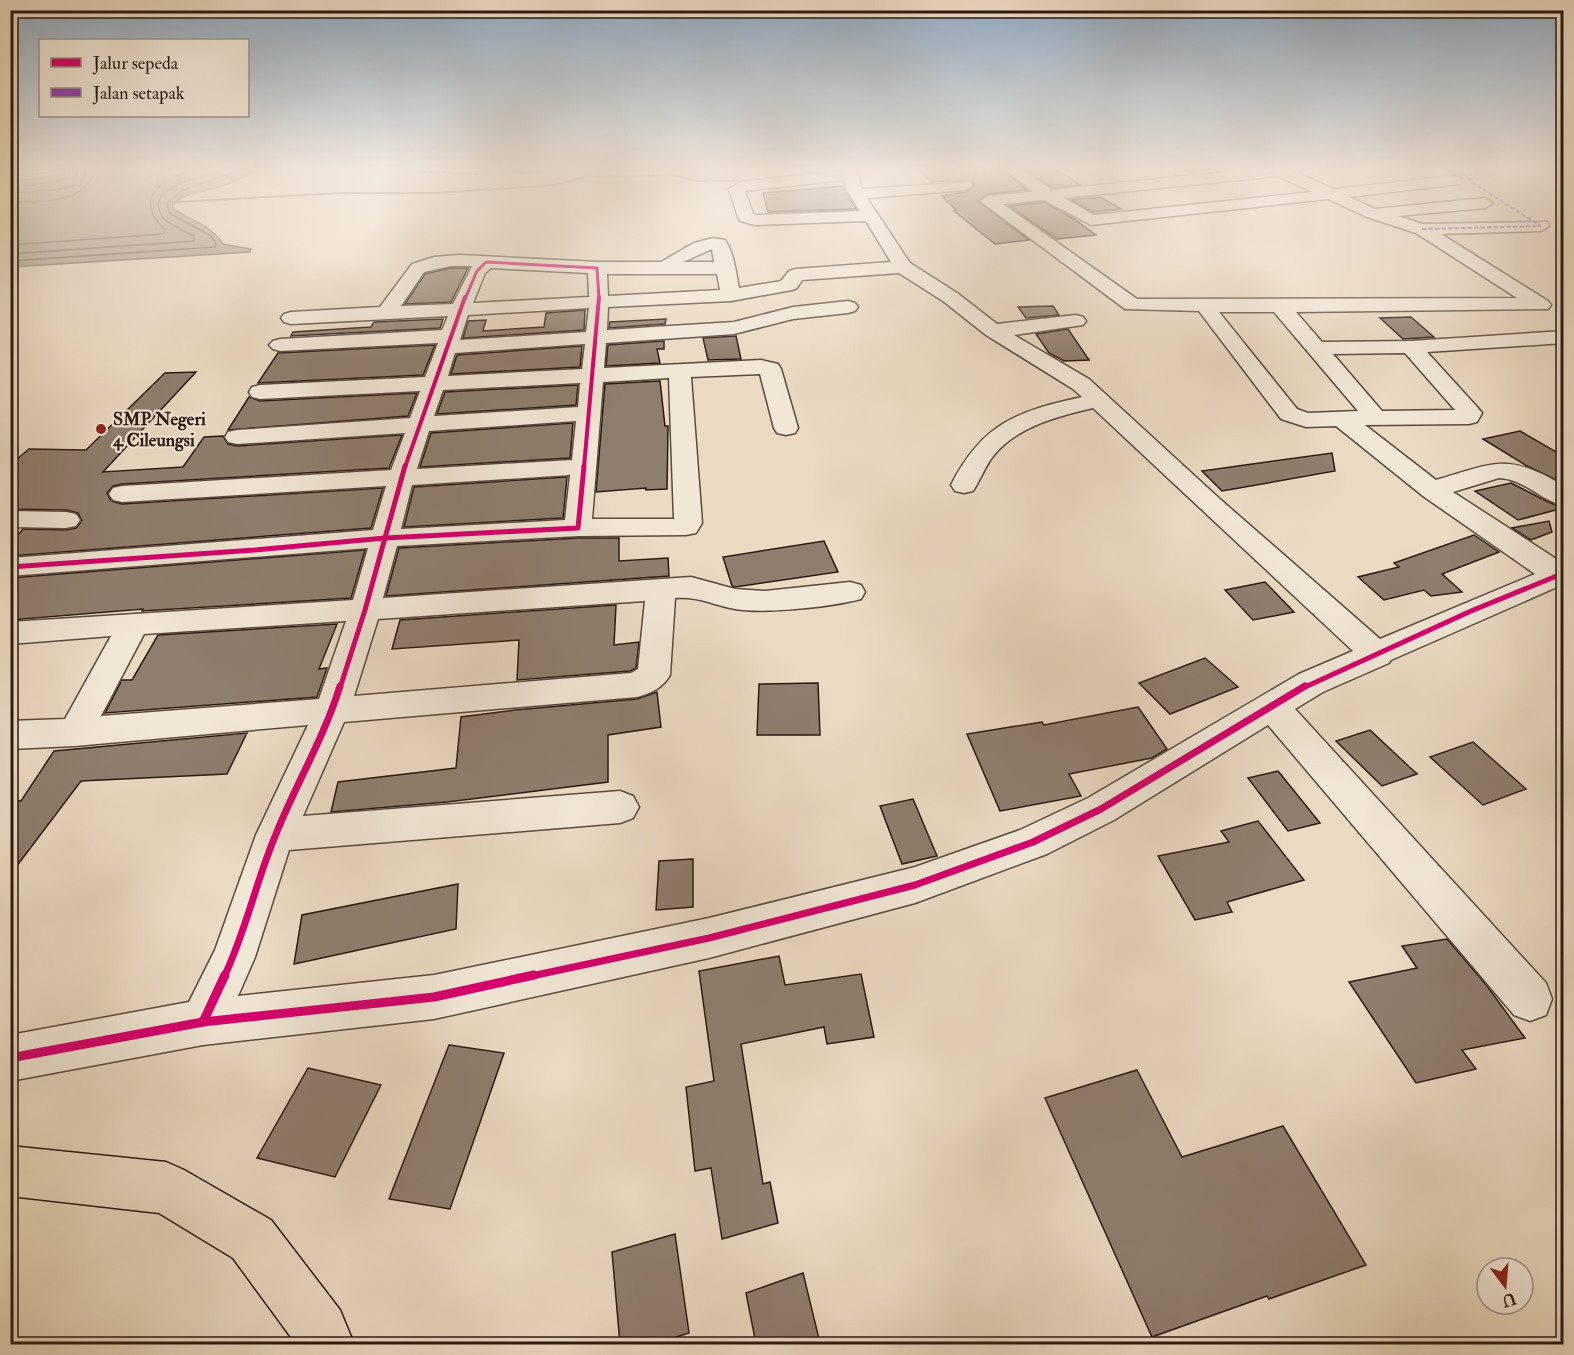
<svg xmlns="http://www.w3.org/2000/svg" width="1574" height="1355" font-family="'IM FELL Double Pica',serif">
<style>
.water{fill:#a99987;stroke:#766659;stroke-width:1.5}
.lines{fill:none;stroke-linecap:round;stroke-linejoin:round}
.shore{stroke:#6a5a4e;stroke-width:1.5}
.stream{fill:#766659;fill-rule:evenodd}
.building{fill:#8e7e6e;stroke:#2a1a14;stroke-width:1.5}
.minor-casing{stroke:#5a4a40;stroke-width:3}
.primary-casing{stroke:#2a1a14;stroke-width:3}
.minor{fill:#f1e7d7;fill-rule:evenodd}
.primary{fill:#eadac2;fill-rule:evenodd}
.quiet{stroke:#8e44ad;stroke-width:2;stroke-dasharray:4.5 2;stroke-linecap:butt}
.cycleway-far4-casing{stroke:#f1e7d7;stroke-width:5}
.cycleway-far3-casing{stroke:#f1e7d7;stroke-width:6}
.cycleway-far2-casing{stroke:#f1e7d7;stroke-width:8}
.cycleway-far1-casing{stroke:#f1e7d7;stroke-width:10}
.cycleway-casing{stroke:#f1e7d7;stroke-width:13}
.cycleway-far4{stroke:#d6006c;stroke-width:3}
.cycleway-far3{stroke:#d6006c;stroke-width:4}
.cycleway-far2{stroke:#d6006c;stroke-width:5}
.cycleway-far1{stroke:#d6006c;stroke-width:7}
.cycleway{stroke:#d6006c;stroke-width:9}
.poi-dot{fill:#8f2418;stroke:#f1e7d7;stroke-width:2}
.labels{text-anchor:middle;stroke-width:4.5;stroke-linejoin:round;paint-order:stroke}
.far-poi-label{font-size:18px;font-weight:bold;fill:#2a1a14;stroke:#f1e7d7;text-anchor:start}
</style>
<rect width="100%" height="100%" fill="#eadac2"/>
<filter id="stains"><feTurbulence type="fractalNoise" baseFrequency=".00333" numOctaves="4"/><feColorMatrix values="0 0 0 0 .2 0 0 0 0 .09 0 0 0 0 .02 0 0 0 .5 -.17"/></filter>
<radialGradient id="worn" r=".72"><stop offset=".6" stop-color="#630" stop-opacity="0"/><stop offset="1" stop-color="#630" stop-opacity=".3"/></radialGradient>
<!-- water -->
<path class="water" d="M88,169L252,170L253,172C241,180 227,185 212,189C197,193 184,193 172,205L173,209C191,220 212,226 223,244L251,249L250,252L11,267V180L34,179Z"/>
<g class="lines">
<!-- shore -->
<g class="shore">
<path d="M10,185H34L73,178L77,175L78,169"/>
<path d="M10,193L57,190L75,185L82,181L86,169"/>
<path d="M10,202C40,202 86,205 95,169"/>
<path d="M10,245L163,234L165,230C132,198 162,178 195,169"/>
<path d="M10,254L194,241V236C185,231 168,225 162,216C142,186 210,174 228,169"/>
<path d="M10,261L215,247L216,244L211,236L169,213L167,203L183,190L245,169"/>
</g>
<!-- stream -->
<path class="stream" d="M818,169H828L767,181L696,182L673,176L585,178L556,186L437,194H342L175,203L173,202L175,201L342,192H437L556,184L585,176L673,174L696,180L767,179Z"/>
</g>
<!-- building -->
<g class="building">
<path d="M917,169H1002L1027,190L988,194L978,201L1029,240L995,244L954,211H957L942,196L966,192L975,185L972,180L932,182Z"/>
<path d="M1025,169H1056L1081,185L1052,188Z"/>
<path d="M843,186L856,209L768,212L763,193Z"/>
<path d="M1100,197L1121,209L1093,212L1071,200Z"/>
<path d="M1044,202L1074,219L1096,235L1057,239L1009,206Z"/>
<path d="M451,268H468L451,302L405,304L425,274Z"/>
<path d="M1053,306L1059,315L1026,318L1018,307Z"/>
<path d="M585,310L584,330L463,338L468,321L486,320L483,331L544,327L546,313Z"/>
<path d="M1411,317L1434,337L1403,339L1380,318Z"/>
<path d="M443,319L440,328L291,336L293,332L371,327L374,322Z"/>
<path d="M666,319L665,324L609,328L610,322Z"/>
<path d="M1068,329L1089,360L1064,361L1049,353L1036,334Z"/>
<path d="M736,336L741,359L708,360L703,338Z"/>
<path d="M664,341V349H657L660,363L606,366L608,345Z"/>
<path d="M435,345L423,375L258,383L278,353Z"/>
<path d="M582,346L580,367L451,374L457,355Z"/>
<path d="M196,372L103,472L183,467L204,437L223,436L228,444L237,446L402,435L389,468L122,484L113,486L107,493L111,501L122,504L383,488L371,528L10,556V544L23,529L66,530L76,528L82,521L78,513L66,510L10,509V465L29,449L86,450L165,373Z"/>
<path d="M660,381L665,426H668L667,489L646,490V488L596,492L605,384Z"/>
<path d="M578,385L576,405L437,414L445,392Z"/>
<path d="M417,393L408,416L228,430L249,397L260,401Z"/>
<path d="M573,423L570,458L420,467L431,433Z"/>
<path d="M1520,431L1563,456V483L1527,466L1483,439Z"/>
<path d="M1332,453L1335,471L1222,491L1202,471Z"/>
<path d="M567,477L563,518L404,527L414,487Z"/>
<path d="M1511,483L1546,501L1563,508L1518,520L1475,491Z"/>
<path d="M1549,521L1552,532L1531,540L1512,528Z"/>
<path d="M1474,535L1499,552L1442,574L1462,592L1431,596L1424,590L1384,600L1358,577L1399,567L1394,563Z"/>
<path d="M578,538H619V561L668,558L669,576L386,596L399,548Z"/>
<path d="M824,541L838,572L735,587L732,586L723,557Z"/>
<path d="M365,550L351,598L142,611L143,609L10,620V578Z"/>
<path d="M1265,582L1294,612L1253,620L1225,590Z"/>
<path d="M616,605L614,645L639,642L636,668L630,671L517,680L519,640L392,649L400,620Z"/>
<path d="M337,624L319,669L327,668L317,697L105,713L122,680H132L158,635Z"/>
<path d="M1205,658L1238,687L1170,714L1139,683Z"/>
<path d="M818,683L820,735H757L759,684Z"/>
<path d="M657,692L661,727L608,735V782L447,802L331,812L338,782L456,768L461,717L515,710L637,699Z"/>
<path d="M1138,707L1167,749L1152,758L1069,774L1081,796L1000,811L967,734L1042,722L1044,725Z"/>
<path d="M1370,730L1417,774L1382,786L1336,741Z"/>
<path d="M247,733L227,774L81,781L10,875V800L21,801L54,751Z"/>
<path d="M1473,742L1526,789L1483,805L1430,757Z"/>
<path d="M1278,771L1320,823L1288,831L1248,778Z"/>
<path d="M913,799L937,856L902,864L880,806Z"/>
<path d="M1258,821L1304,880L1227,902L1232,912L1195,920L1158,856L1229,842L1221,831Z"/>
<path d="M693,859V907L656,910L659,861Z"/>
<path d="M458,884L456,929L294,964L302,915Z"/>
<path d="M1447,939L1487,986L1525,1038L1462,1050L1476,1069L1416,1083L1349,982L1417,968L1402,946Z"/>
<path d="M779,956L785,985L861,974L874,1037L827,1044L824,1027L741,1044L763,1184L770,1182L778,1223L722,1239L711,1168L695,1171L686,1087L714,1081L699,971Z"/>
<path d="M449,1045L504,1053L450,1209L389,1199Z"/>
<path d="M308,1068L381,1085L335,1177L257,1158Z"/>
<path d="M1137,1070L1182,1157L1283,1126L1366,1265L1269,1299L1267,1296L1152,1337L1045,1098Z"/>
<path d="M675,1234L689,1333L654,1344H620L612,1252Z"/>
<path d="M803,1273L819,1339L804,1344H756L746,1293Z"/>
</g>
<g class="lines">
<defs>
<g id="minor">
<path d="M842,169H857L862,189L970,182L973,185L965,190L867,198L910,263L957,293L997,324L1076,315L1083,317L1086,321L1083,325L1014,335L1089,379L1221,500L1380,639L1535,574L1423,496L1336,426L1306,427L1281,419L1199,311L1125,309L980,201L988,196L1033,192L1004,169H1021L1051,190L1252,169H1289L1333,189L1455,176L1460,178L1463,181L1460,184L1349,197L1375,209L1485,198L1493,203L1485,208L1398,216L1423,224L1547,222L1549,226L1541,231L1441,234L1548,301L1551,305L1548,309L1296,312L1322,342L1411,341L1564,331V343L1427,352L1478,408L1482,413L1477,422L1469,424L1365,425L1436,480C1494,463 1508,452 1564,486V506C1540,500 1524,479 1499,478L1453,492L1564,564V584L1391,660L1389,663L1323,692L1295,709L1546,983L1552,999L1546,1015L1530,1021L1514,1015L1268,725L1114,820L1047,854L915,903L709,958L434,1019L203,1045L10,1081V1035L189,1002L215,950L256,835L308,725L75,746L10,749V721L65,719L111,636L10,644V622L353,600L368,548L10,576V558L373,530L386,486L122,502L113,500L109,494L113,488L122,486L391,470L405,433L237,444L228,442L225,437L228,432L237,430L410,418L420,391L260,399L252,397L249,392L252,387L260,385L425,377L438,343L280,351L273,349L269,345L273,341L280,339L442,330L448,316L291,324L284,322L281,318L284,314L291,312L380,307L412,264L434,257L460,255L597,262H661L694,243L713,238L725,240C734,253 736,273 739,288L781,281L789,271L796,269L891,262L866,221L755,225L740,221L738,217L729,189L740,182L842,171ZM1278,176L1312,192L1094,215L1064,198ZM844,180L846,189L860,211L756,215L753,214L745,191ZM1328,199L1367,217L1416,233L1517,298L1137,299L1003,204L1044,200L1091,225ZM712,249L714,262H683ZM451,266H472L453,304L401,306L424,272ZM491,268L588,273L589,297L473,303L485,273ZM899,273L943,301L986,335L1073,389L1082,397C1017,411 982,424 951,485L955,491L964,493L973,491C981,479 985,466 994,455C1018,426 1059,416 1093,408L1353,651L1299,674L1088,798L1020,830L915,867L709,918L434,975L238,996L255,957L289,850L620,823L633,818L639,807L633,796L620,791L303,816L344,722L637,697C651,693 663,688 670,675L675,598C697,596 714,605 735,609C764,614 831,607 861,599L865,592L861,585L850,582L765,591L735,589L691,577L383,598L397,546L578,536L686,535L696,533L702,523L691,377L760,374L774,428L777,433L786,435L795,433L798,428L781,369L778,364L761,360L604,368L606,343L734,334L793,319L848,313L855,311L858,307L855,303L848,301L793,307L734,322L607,330L608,307L731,301L792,290L797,288L802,280ZM607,274H717L720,290L608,296ZM589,308L586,332L460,340L468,315ZM1219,312H1274L1358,411L1308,413L1297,409ZM585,344L582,369L448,376L455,353ZM1405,353L1455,410L1382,411L1333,354ZM669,378L674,519H592L603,382ZM580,383L578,407L434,416L443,390ZM576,421L572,460L417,469L429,431ZM570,475L565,520L401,529L412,485ZM645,601L638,669L631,673L354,696L378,619ZM346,621L319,699L101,716L144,634Z"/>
<path d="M10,511L66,512L76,514L80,520L76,526L66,528L10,527Z"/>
</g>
<path id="primary" d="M10,1146L166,1162L184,1170L271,1220L340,1310L354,1344H296L233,1258L159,1213L10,1196Z"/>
</defs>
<!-- minor casing -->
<use href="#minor" class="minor-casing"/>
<!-- primary casing -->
<use href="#primary" class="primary-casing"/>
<!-- minor -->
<use href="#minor" class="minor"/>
<!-- primary -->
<use href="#primary" class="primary"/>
<!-- quiet -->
<g class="quiet">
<path d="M326,169H333"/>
<path d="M377,169L476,174L606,169"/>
<path d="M1458,169L1476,185L1541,226"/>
<path d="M10,177L74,169"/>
<path d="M1422,229L1541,226"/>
</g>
<defs>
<path id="cycleway-far4" d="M465,299L477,271L486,262L597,268L599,299"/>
<g id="cycleway-far3">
<path d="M405,467L465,297"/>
<path d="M584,467L599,297"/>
</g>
<g id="cycleway-far2">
<path d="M385,538L405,466"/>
<path d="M385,538L578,528L584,466"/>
<path d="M10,567L255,550L385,538"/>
<path d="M340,688L365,610L385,538"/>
<path d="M1303,688L1471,611L1564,573"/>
</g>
<g id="cycleway-far1">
<path d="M224,977C246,931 256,881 276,834C296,784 324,738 340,686"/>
<path d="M527,977L709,938L915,885L1033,842L1101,809L1305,686"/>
</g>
<g id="cycleway">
<path d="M203,1022L225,975"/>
<path d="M10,1058L203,1022L434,997L534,975"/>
</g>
</defs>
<!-- cycleway-far4 casing -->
<use href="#cycleway-far4" class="cycleway-far4-casing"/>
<!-- cycleway-far3 casing -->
<use href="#cycleway-far3" class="cycleway-far3-casing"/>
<!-- cycleway-far2 casing -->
<use href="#cycleway-far2" class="cycleway-far2-casing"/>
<!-- cycleway-far1 casing -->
<use href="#cycleway-far1" class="cycleway-far1-casing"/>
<!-- cycleway casing -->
<use href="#cycleway" class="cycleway-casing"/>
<!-- cycleway-far4 -->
<use href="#cycleway-far4" class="cycleway-far4"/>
<!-- cycleway-far3 -->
<use href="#cycleway-far3" class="cycleway-far3"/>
<!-- cycleway-far2 -->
<use href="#cycleway-far2" class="cycleway-far2"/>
<!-- cycleway-far1 -->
<use href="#cycleway-far1" class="cycleway-far1"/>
<!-- cycleway -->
<use href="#cycleway" class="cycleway"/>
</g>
<!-- sky -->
<linearGradient id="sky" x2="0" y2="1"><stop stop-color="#8fa9c1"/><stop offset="0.47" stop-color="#f6eee4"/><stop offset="1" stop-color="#f6eee4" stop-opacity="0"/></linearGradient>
<rect width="1574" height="359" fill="url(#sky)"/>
<!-- markers -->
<circle class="poi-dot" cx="101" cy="429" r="6"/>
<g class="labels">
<!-- far-poi labels -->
<g class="far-poi-label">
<text x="113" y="425">SMP Negeri<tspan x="113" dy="21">4 Cileungsi</tspan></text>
</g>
</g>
<!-- margin -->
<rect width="1574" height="1355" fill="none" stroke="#eadac2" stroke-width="36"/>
<rect x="12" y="12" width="1550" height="1331" fill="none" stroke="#2a1a14" stroke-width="3"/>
<rect x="18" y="18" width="1538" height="1319" fill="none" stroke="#2a1a14" stroke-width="1.5"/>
<!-- legend -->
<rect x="39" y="39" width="210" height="78" fill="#f1e7d7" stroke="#a19589" stroke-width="1.5"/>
<rect x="51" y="58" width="30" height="9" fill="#d6006c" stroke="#a19589" stroke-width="1.5"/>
<text x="93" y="69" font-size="18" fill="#2a1a14">Jalur sepeda</text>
<rect x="51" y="88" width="30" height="9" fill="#8e44ad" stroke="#a19589" stroke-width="1.5"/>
<text x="93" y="99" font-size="18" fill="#2a1a14">Jalan setapak</text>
<!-- north arrow -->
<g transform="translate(1505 1286) rotate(164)"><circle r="28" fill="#f1e7d7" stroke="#a19589" stroke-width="1.5"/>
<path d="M0-4.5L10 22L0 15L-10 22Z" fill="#8f2418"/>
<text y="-9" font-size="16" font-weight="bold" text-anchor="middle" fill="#2a1a14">U</text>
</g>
<rect width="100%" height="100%" filter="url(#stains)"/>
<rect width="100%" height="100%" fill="url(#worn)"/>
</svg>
